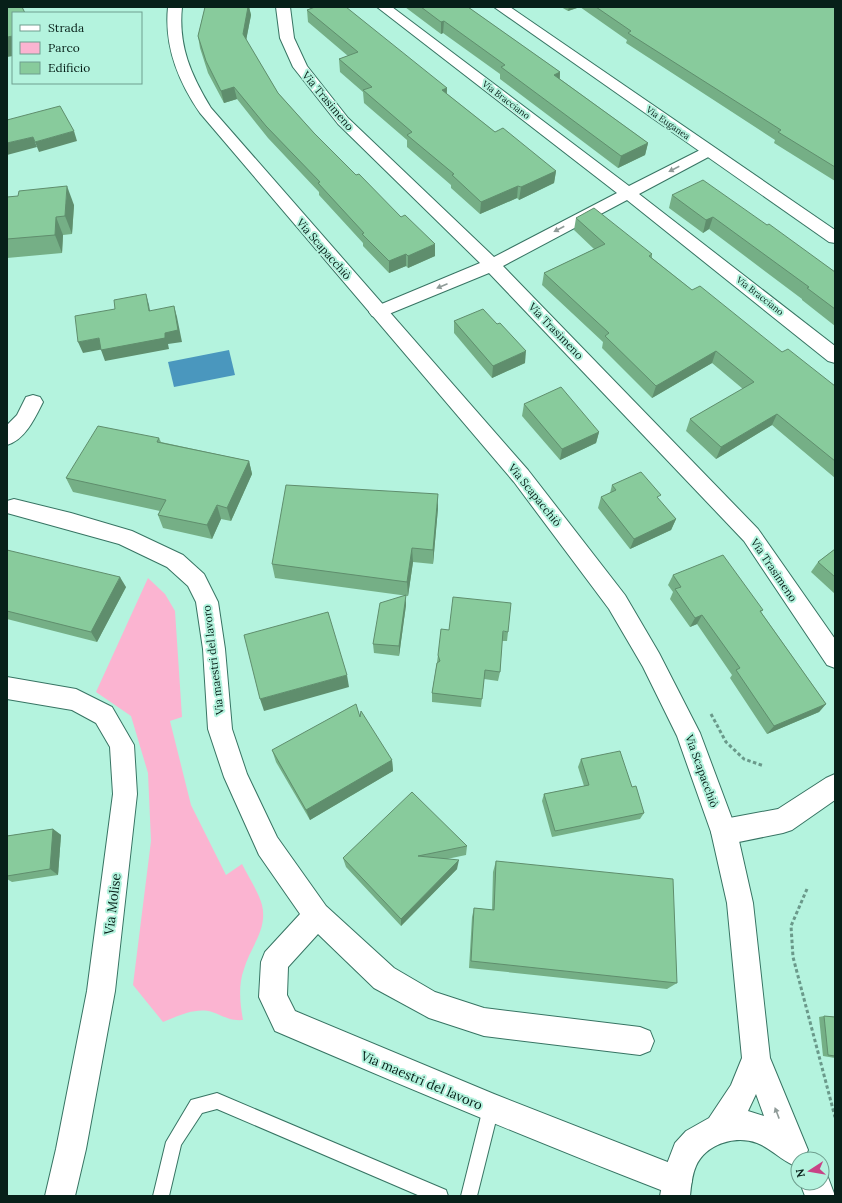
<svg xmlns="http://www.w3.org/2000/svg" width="842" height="1203" font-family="Lora,serif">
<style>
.green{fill:#fbb4d1}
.water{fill:#4a97be}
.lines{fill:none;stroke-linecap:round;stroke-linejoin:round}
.lane-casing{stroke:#377463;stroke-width:2}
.street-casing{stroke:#377463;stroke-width:2}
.secondary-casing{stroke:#377463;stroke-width:2}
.path{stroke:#6a998a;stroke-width:3;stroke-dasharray:3.5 2.5;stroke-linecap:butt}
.lane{fill:#fff;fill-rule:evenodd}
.street{fill:#fff;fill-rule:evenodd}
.secondary{fill:#fff;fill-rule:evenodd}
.wall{fill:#75af86}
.shaded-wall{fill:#5f8e6d}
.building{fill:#88cb9c;stroke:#5f8e6d}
.oneway{fill:#8f9b98}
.labels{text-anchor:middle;stroke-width:4;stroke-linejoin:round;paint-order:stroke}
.far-street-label{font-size:9px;fill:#072019;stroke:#b4f3de}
.street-label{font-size:11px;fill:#072019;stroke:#b4f3de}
.near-street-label{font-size:13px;fill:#072019;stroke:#b4f3de}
</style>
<rect width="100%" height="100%" fill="#b4f3de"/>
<!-- green -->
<path class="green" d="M148,578L165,594L175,611L182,717L170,721L191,805L226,875L242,864C248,876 259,893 262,905C268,930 250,947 244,969C238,985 240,1003 243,1020C229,1021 224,1016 212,1012C196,1007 178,1016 163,1022L133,985L151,841L148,773L131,716L96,692Z"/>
<!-- water -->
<path class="water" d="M229,350L235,375L174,387L168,362Z"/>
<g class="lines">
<defs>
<g id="lane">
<path d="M217,1093L446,1190L448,1196H420L217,1109L202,1113L181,1145L169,1196H153L166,1142L191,1100Z"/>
<path d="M491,1100L497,1102L499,1108L477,1196H461L483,1108L485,1102Z"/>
</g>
<g id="street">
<path d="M276,7H290L294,38L307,66L348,118L494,257L617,193L377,7H392L629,186L704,148L709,146L714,148L717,151L714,154L639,194L835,346V363L828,361L627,200L503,266L758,529L835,639V668L827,665L744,541L489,273L384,316L378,318L372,316L369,312L372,308L480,263L338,124L293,67L280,38Z"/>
<path d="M33,395L40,397L43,402C35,418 25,440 7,445V425L17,415L26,397Z"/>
<path d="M14,499L71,513L132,531L183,555L204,574L218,602L225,649L232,729L247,774L277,837L326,906L394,968L435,992L484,1008L640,1027L650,1031L654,1041L650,1051L640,1055L484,1036L429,1018L374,988L318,934L288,967L287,995L295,1011L494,1094L688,1170L692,1181L688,1192L676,1196C541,1144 408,1088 275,1031L259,997L261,962L265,952L300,914L259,855L224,777L208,729L203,649L196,602L188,586L167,567L119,544L7,513V501Z"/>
<path d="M7,677L76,689L112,707L134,745L137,794L115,991L86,1149L75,1196H45L56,1149L87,991L113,794L110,747L96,723L72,710L7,699Z"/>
<path d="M835,774V800L792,830L783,833L724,845L715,841L711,832L715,823L724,819L778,809L826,778Z"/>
</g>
<g id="secondary">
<path d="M168,7H182C178,46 191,75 211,108L528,470L625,595L659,653L700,733L737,832L753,903L770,1058L808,1150L804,1159H798V1163L793,1165C780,1159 770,1148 757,1143C735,1135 706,1144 696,1166C692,1175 691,1186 690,1196H660L665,1169L675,1143L686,1131L709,1118L731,1085L742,1058L727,903L711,832L677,736L643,667L609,609L514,482L200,113C178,81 164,46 168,7ZM756,1094L764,1116L748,1111Z"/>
<path d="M494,7H510L835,230V243L829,242Z"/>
<path d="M822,1171L826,1172L835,1196H805L800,1183H822Z"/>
</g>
</defs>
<!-- lane casing -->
<use href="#lane" class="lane-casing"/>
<!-- street casing -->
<use href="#street" class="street-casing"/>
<!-- secondary casing -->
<use href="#secondary" class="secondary-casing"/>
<!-- path -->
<g class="path">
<path d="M711,714L726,742L744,759L764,766"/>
<path d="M807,889L791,926L793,957L835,1117"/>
</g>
<!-- lane -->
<use href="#lane" class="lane"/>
<!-- street -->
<use href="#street" class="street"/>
<!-- secondary -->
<use href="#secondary" class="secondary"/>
</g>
<!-- wall -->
<g class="wall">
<path d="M205,7H249L251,15L246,40L278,93L314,133L435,256L408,268L406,266L389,273L363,246V243L319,195V192L268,138L237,99L224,103L208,73L200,48L198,36Z"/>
<path d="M405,7H468L560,72V79L648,143L645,155L618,168L500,79V74L443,33L441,34Z"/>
<path d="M561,7H835V181L774,143L775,140L626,43L627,40L580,7L568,11Z"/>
<path d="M307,10L447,88V94L495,132L556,171L554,183L519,200L517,198L480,214L451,188V185L407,147V140L364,103L363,92L340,72L339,59L348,56L308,22Z"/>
<path d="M672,195L767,225L835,272V326L802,300V299L709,229L703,233L669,208Z"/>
<path d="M7,197L74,205L72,234L63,235L62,253L7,258Z"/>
<path d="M576,218L652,254V258L692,290L782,352L835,386V478L772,425L716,459L686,431L690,419L743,389L712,363L652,398L602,348L603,342L542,285L544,273L594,249L574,230Z"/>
<path d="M454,321L525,363L492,378L454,333Z"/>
<path d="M524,404L599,432L596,443L560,460L522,416Z"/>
<path d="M159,438L161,442L249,461L252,474L231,521L221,519L212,539L163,528L158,515L160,511L73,492L66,478Z"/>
<path d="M612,485L659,500L676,519L671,530L630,549L598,508L601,497L610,493Z"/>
<path d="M438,508L433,564L413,562L408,596L275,578L272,564Z"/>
<path d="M835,549V594L811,572L818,562Z"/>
<path d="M7,550L126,587L97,642L7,619Z"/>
<path d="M673,575L763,610L761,612L826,704L819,712L767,734L730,678L732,675L697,624L690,627L670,599L673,592L668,585Z"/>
<path d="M406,605L399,656L374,653L373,644Z"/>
<path d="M449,630L508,632L507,641H502L500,672L498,681L484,679L481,707L432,702V693L437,662L438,655Z"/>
<path d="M360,717L392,760L393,771L310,820L276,762L272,750Z"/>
<path d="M581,759L632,787L644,813L640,819L552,837L542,801L544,794L584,786L578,767Z"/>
<path d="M53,829L61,835L58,875L12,882L7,879V836Z"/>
<path d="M467,846L466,855L447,859L457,869L401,926L346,867L343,858Z"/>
<path d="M496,861L677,983L667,989L469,968L472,917L474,908L492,910L493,872Z"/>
<path d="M824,1016L835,1017V1058L823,1056L819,1017Z"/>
</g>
<!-- shaded-wall -->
<g class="shaded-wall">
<path d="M248,7H249L251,15L245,46L243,34Z"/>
<path d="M569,7H580L568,11Z"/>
<path d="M444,21L443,33L441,34V22Z"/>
<path d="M13,36V56L7,57V37Z"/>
<path d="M560,72L559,85L554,75Z"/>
<path d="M234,87L237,99L224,103L221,91Z"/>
<path d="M447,88L446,101L442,90Z"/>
<path d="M74,131L77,141L39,152L35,142Z"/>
<path d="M33,137L37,147L7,155V143Z"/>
<path d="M648,143L645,155L618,168L621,156Z"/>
<path d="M556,171L554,183L519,200L521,187Z"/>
<path d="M67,186L74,205L72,234L65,216Z"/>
<path d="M518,186L517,198L480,214L481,202Z"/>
<path d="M56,217L63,235L62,253L55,235Z"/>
<path d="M713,217L709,229L703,233L706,220Z"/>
<path d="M435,244V256L408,268V256Z"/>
<path d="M406,254V266L389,273V261Z"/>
<path d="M146,294L149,305L152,322L149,311Z"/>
<path d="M174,306L177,317L182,342L168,344L169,349L105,361L101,350L165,333Z"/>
<path d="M99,338L104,349L83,353L78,342Z"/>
<path d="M526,351L525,363L492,378L493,366Z"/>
<path d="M716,351L712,363L652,398L656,386Z"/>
<path d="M777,414L772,425L716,459L721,447Z"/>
<path d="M599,432L596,443L560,460L562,449Z"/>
<path d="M249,461L252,474L231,521L227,508Z"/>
<path d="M438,494V508L433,564V550Z"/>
<path d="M217,505L221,519L212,539L207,525Z"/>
<path d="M676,519L671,530L630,549L634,539Z"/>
<path d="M412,548L413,562L408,596L407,582Z"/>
<path d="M120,577L126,587L97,642L91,632Z"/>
<path d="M406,595V605L399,656V646Z"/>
<path d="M702,615L697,624L690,627L695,618Z"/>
<path d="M347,675L349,687L264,711L260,699Z"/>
<path d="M826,704L819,712L767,734L774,726Z"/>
<path d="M392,760L393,771L310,820L306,810Z"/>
<path d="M53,829L61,835L58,875L50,869Z"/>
<path d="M459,860L457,869L401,926V919Z"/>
</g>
<!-- building -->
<g class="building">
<path d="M7,7H22L25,13H13V36L7,37Z"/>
<path d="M205,7H248L243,34L278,93L314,133L356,175L359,174L401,217L405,215L435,244L408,256L406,254L389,261L362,234L364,233L318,183L320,182L266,126L234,87L221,91L206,61L198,36Z"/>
<path d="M315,7H346L447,88L442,90L495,132L503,128L556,171L521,187L518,186L481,202L452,175L454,174L407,135L412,132L363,90L372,87L339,59L358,52L307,10Z"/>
<path d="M421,7H468L560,72L554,75L648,143L621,156L501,67L505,65L444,21L441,22Z"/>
<path d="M596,7H835V167L778,132L781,130L628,33L631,31Z"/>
<path d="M60,106L74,131L35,142L33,137L7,143V120Z"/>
<path d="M703,180L767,225L769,224L835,272V309L807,288L809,287L713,217L706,220L672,195Z"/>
<path d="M67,186L65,216L56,217L55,235L7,239V197L18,196L19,191Z"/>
<path d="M594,208L652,254L649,256L692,290L700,286L782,352L788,349L835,386V461L777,414L721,447L690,419L754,382L716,351L656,386L605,336L609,333L544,273L605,244L576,218Z"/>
<path d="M146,294L149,311L174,306L178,330L165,333V338L101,350L99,338L78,342L75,316L115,309L114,300Z"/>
<path d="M483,309L497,324L500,323L526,351L493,366L454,321Z"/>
<path d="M561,387L599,432L562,449L524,404Z"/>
<path d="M98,426L159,438L157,442L249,461L227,508L217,505L207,525L158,515L166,500L66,478Z"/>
<path d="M641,472L661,495L657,497L676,519L634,539L601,497L616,490L612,485Z"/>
<path d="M286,485L438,494L433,550L412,548L407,582L272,564Z"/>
<path d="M835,549V577L818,562Z"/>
<path d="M7,550L120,577L91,632L7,611Z"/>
<path d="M723,555L763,610L760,611L826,704L774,726L736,670L740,668L702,615L695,618L675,589L681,587L673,575Z"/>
<path d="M406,595L399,646L373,644L380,603Z"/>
<path d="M453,597L511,603L508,632L503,631L500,672L485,670L482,699L432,693L437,663L440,661L438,655L441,629L449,630Z"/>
<path d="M328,612L347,675L260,699L244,635Z"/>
<path d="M356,704L360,717L361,711L392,760L306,810L272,750Z"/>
<path d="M620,751L632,787L636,786L644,813L555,831L544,794L589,785L581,759Z"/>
<path d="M412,792L467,846L418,856L459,860L401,919L343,858Z"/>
<path d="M53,829L50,869L7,876V836Z"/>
<path d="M496,861L673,879L677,983L471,961L474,908L494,910Z"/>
<path d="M824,1016L835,1017V1056L828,1055Z"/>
</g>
<!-- one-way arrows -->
<defs><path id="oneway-solid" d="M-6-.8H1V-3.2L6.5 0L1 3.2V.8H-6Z"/></defs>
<g class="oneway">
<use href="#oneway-solid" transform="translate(674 169) rotate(153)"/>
<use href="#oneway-solid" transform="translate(559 229) rotate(152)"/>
<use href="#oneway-solid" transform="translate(442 286) rotate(157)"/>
<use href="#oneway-solid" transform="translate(777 1113) rotate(-111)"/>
</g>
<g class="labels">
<!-- far-street labels -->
<g class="far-street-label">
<text transform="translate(506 100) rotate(37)" y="3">Via Bracciano</text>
<text transform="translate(668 123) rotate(35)" y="3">Via Euganea</text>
<text transform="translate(760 296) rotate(38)" y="3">Via Bracciano</text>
</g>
<!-- street labels -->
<g class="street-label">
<text transform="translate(328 101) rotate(50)" y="4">Via Trasimeno</text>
<text transform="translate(324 249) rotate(49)" y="4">Via Scapacchiò</text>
<text transform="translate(556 331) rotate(46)" y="4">Via Trasimeno</text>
<text transform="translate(535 495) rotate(51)" y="4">Via Scapacchiò</text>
<text transform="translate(774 570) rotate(56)" y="4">Via Trasimeno</text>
<text transform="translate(213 660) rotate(-97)" y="4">Via maestri del lavoro</text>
<text transform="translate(702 771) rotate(70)" y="4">Via Scapacchiò</text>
</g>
<!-- near-street labels -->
<g class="near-street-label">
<text transform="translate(112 904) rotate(-83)" y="5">Via Molise</text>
<text transform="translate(422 1080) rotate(23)" y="5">Via maestri del lavoro</text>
</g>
</g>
<!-- border -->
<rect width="842" height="1203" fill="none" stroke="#072019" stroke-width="16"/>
<!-- legend -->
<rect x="12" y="12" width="130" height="72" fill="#b4f3de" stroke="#6f9f8f"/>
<rect x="20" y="25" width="20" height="6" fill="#ffffff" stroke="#6f9f8f"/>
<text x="48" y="32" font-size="12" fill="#072019">Strada</text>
<rect x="20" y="42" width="20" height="12" fill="#fbb4d1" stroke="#6f9f8f"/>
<text x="48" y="52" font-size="12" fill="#072019">Parco</text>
<rect x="20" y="62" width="20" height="12" fill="#88cb9c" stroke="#6f9f8f"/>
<text x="48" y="72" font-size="12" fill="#072019">Edificio</text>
<!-- north arrow -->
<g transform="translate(810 1171) rotate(258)"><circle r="19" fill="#b4f3de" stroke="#6f9f8f"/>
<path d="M0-3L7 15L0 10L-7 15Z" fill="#c84386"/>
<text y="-6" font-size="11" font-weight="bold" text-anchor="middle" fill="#072019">N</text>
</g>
</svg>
